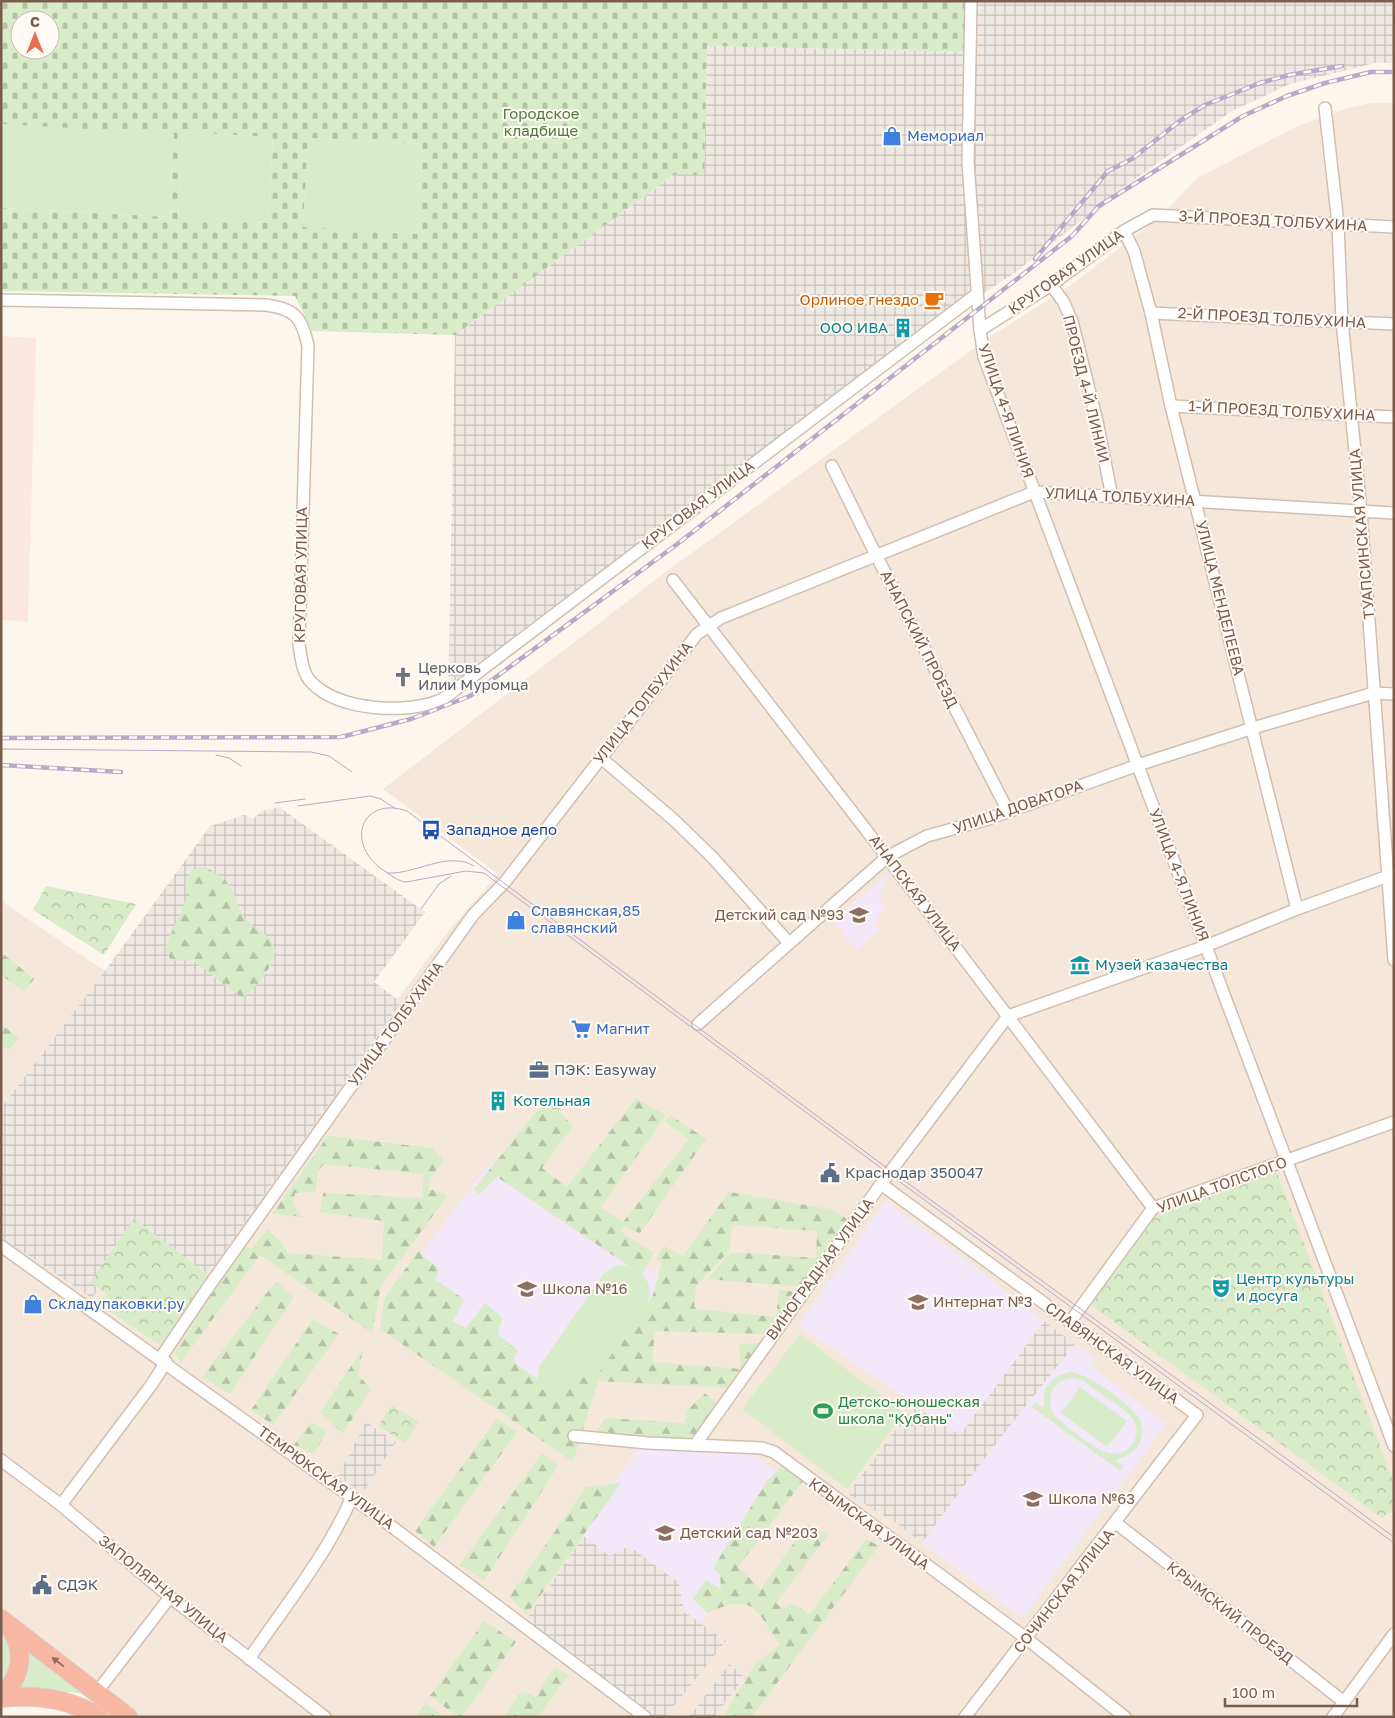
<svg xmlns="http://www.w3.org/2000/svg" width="1395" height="1718" font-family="'Golos Text',sans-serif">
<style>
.residential{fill:#f5e8da}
.commercial{fill:#fde8e0}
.industrial{fill:url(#industrial-grid)}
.education{fill:#f3e8fa}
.grass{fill:#d8ecc9;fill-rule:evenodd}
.forest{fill:url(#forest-firs)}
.cemetery{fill:url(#cemetery-stones);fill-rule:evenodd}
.park{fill:url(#park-crowns)}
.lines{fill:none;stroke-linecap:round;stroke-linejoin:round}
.minor-casing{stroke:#d1beb0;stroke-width:14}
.highway-casing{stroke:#dad1cd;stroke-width:20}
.minor{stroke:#fff;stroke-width:11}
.highway{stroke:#f7b7a3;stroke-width:18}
.tram{stroke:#b9a8c9;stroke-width:1}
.rail-casing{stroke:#b9a8c9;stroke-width:4.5}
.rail{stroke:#fffaf3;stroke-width:2.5;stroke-dasharray:8;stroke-linecap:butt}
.oneway{fill:#936e5e}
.labels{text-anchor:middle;stroke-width:4;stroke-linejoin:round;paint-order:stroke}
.park-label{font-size:15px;fill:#537a41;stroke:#fffaf3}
.shop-label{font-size:15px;fill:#366cbe;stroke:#fffaf3;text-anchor:start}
.street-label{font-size:15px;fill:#7a5c4d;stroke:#fffaf3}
.food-label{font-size:15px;fill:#c56008;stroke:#fffaf3;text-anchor:end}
.culture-label{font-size:15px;fill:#0d838f;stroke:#fffaf3;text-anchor:start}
.worship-label{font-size:15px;fill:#5b616d;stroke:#fffaf3;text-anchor:start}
.transit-label{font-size:15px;fill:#164399;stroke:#fffaf3;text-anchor:start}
.education-label{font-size:15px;fill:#785e54;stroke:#fffaf3;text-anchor:start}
.service-label{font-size:15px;fill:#4e5e75;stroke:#fffaf3;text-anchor:start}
.leisure-label{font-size:15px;fill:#27864d;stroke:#fffaf3;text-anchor:start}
</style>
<defs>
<pattern id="industrial-grid" width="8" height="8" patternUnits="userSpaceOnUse" patternTransform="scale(1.25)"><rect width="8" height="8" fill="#efe9e4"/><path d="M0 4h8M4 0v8" fill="none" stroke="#c7c0bb"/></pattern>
<pattern id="forest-firs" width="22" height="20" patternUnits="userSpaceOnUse" patternTransform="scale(1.25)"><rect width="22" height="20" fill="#d8ecc9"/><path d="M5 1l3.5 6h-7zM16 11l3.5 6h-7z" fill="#b4c2a5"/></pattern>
<pattern id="cemetery-stones" width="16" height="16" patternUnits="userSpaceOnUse" patternTransform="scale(1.25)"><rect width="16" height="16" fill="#d8ecc9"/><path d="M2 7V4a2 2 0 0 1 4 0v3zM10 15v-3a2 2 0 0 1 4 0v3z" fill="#b4c2a5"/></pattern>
<pattern id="park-crowns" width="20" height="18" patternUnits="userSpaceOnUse" patternTransform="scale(1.25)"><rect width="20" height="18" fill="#d8ecc9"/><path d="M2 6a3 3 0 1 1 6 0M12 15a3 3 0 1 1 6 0" fill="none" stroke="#b4c2a5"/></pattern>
</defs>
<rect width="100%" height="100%" fill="#fdf6ec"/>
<!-- residential -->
<g class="residential">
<path d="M1371,103H1394V1717H133L1,1612V1124L377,1026L450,929L498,874L383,789L667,571L988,338L1068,287L1159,218L1197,178L1298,126L1348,108Z"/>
<path d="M1,901L105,971L1,1108Z"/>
</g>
<!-- commercial -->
<path class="commercial" d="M1,336L36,338L28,622L1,620Z"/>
<!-- industrial -->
<g class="industrial">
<path d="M967,1H1394V63H1375L1290,84L1232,111L1118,191L1016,272L987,291L448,700L455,335L675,174H704L707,46L967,52Z"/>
<path d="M279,807L425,912L374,982L401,1002L208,1275L199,1267L91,1282L99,1288L92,1298L1,1237V1108L105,971L210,826L244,815L253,819L262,811Z"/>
<path d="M1044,1321L1075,1344L988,1454L922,1543L895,1522L848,1494L914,1405L960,1435Z"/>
<path d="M366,1422L396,1442L362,1494L338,1476Z"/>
<path d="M584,1536L629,1546L680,1583L684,1612L726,1641L665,1717H656L525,1621Z"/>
<path d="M729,1664L745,1677L714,1717H689Z"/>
</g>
<!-- education -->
<g class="education">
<path d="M889,874L879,897L885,909L875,922L880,930L857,950L832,920Z"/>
<path d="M490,1163L666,1281L573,1419L388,1297Z"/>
<path d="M885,1201L962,1257L1044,1321L960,1435L799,1326Z"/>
<path d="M1075,1344L1095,1358L1090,1365L1166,1424L1022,1618L922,1543L988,1454Z"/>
<path d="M643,1444L749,1451L789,1481L723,1568L735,1576L701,1622L684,1612L679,1583L629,1546L610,1556L577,1531Z"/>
</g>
<!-- grass -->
<g class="grass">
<path d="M1,124L174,133L169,217L1,208Z"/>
<path d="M183,132L273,137L268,223L178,219Z"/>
<path d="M308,138L422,144L417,234L303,227Z"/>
<path d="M624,1265C644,1268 656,1287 646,1306L584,1396L551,1400L537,1380L539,1367L604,1273L615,1266Z"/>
<path d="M800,1334L904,1413L847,1489L742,1409Z"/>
<path d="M1071,1372C1088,1374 1125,1400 1136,1414C1152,1433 1137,1456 1115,1460L1123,1466L1120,1471L1032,1407L1035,1402L1044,1408C1042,1389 1051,1375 1071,1372ZM1076,1378C1087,1382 1096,1390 1105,1397C1114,1403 1126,1410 1133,1419C1144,1436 1128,1458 1109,1453C1096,1451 1065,1425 1055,1416C1043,1398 1054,1377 1076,1378Z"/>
<path d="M1080,1387L1127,1421L1107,1447L1061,1413Z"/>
<path d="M1,1629C16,1646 13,1666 1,1684Z"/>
<path d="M32,1651L79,1688V1693L22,1688L20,1684L28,1668V1653Z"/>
</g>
<!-- forest -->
<g class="forest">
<path d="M205,866L226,881L234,893L244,919L270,938L276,950C268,974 262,982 242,998L192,960L171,961L165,947L188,895L185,885L191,870Z"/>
<path d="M1,952L34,979L24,992L1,975Z"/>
<path d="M1,1024L19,1038L9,1050L1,1045Z"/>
<path d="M636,1098L666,1115L601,1207L623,1222L689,1139L665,1122L670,1115L706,1139L640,1233L624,1227L621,1232L654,1253L642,1275L497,1177L480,1194L473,1190L546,1100L560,1105L561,1114L573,1126L542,1168L567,1187Z"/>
<path d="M328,1136L433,1148L444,1161L430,1178L429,1189L448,1195L381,1286L372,1333L260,1255L181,1362L174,1354L212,1294L246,1246L251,1249L267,1229L281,1242L288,1253L382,1260L384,1221L320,1212L323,1193L422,1198L424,1174L324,1164L318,1171L316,1191L295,1193L293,1204L303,1217L272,1214Z"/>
<path d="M729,1192L835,1210L848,1220L803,1287L707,1279L731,1252L816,1258L817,1231L733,1225L729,1251L696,1286L694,1307L697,1309L776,1317L779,1290L800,1292L768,1334L655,1331L652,1362L741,1369L739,1344L761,1343L729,1388L598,1381L573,1462L380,1329L384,1299L418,1251L439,1269L436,1280L465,1300L453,1321L466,1328L485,1303L503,1318L497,1334L518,1350L513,1361L560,1397L566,1377L581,1367L593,1381L653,1295L662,1262L656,1259L664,1246L683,1256Z"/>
<path d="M276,1281L293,1298L230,1394L202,1377Z"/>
<path d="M313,1319L339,1334L273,1425L251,1410Z"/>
<path d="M363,1349L358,1375L371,1389L343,1434L320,1412Z"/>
<path d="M704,1393L718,1403L691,1444L594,1435L605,1418L684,1423L688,1410Z"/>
<path d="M497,1418L517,1432L434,1547L415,1531Z"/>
<path d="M311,1422L327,1431L314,1454L294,1445Z"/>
<path d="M542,1453L558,1466L484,1581L460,1565Z"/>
<path d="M781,1467L803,1481L738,1567L761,1589L808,1523L828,1535L776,1603L783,1609L792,1603L810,1614L866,1539L879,1546L752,1717H725L729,1706L756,1663L780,1645C755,1608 754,1592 707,1613L693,1599L706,1580L721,1589L720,1575L713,1568L767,1481Z"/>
<path d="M621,1483L527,1614L509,1597L586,1487Z"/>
<path d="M484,1621L516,1642L462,1717H458L430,1696Z"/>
<path d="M554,1667L569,1675L538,1717H503L522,1691L536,1697Z"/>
<path d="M426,1703L445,1717H416Z"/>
</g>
<!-- cemetery -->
<path class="cemetery" d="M1,1H967V52L707,46L704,175L675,174L455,335L312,331L295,296L1,291V208L169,217L174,134L1,124ZM20,20H50V50H20ZM183,132L273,137L268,223L178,218ZM308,138L422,144L417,234L303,227Z"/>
<!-- park -->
<g class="park">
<path d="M46,886L136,904L104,955L33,910Z"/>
<path d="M1277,1172L1394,1483V1509L1382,1518L1091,1305L1156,1216Z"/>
<path d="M134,1218L208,1275L160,1345L99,1304L107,1294L90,1282Z"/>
<path d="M392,1405L419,1422L405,1443L378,1426Z"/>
</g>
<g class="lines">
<defs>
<g id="minor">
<path d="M971,1L968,162L980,330L984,357L1394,1446"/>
<path d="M1325,108L1338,224L1342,321L1361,512L1394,960"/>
<path d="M1124,231L1134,251L1151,313L1171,406L1297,909"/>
<path d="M1051,285L1063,301L1072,321L1097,421L1112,497"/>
<path d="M1,300L266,305C296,309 302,318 308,346L299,644C301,657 302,673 312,683C340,711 408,715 443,699L977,294"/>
<path d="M1151,313L1394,324"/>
<path d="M980,330L1051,285L1124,231L1153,215L1394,227"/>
<path d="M1171,406L1394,417"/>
<path d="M832,466L876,555L1008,811"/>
<path d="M673,580L887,857L1153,1208"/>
<path d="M601,758L674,820L713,858L789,943"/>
<path d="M698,1024L887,857L927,836L985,820L1138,765L1253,728L1374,693L1394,694"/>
<path d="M881,1184L1197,1415L965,1717"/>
<path d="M1,1246L379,1517L645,1717"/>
<path d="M1070,1322L1153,1208L1394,1122"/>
<path d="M160,1359L207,1289L473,915L505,882L697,634L721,618L1034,492L1394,513"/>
<path d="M574,1436L648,1443L762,1448L774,1452L1027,1639L1125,1717"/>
<path d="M695,1445L881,1184L1008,1016L1206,946L1297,909L1388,876L1394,877"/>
<path d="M1,1460L61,1505L170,1597L325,1717"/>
<path d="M61,1505L152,1384L166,1362"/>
<path d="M1116,1523L1344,1702"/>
<path d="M249,1659C285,1606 327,1555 352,1497"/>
<path d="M97,1692L170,1597"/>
<path d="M1333,1717L1394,1634"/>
</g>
<g id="highway">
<path d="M1,1619L128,1717"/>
<path d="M1,1695C22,1678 26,1649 9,1627"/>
<path d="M1,1698C36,1694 69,1698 99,1717"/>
</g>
</defs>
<!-- minor casing -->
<use href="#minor" class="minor-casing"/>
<!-- highway casing -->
<use href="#highway" class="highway-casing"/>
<!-- minor -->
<use href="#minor" class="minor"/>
<!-- highway -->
<use href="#highway" class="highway"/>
<!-- tram -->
<g class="tram">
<path d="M1,749L311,752L329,756L352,772"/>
<path d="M216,755L229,758L241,766"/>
<path d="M275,803L305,799"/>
<path d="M298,806L370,796L381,799L396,809"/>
<path d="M387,873C415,875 448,850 474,866"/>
<path d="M421,909L439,884L451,876"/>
<path d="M1394,1537L891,1171L407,811C361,795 343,845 386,872C392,876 398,881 406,882L466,871L484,873L889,1174L1394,1543"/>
</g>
<defs>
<g id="rail">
<path d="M1035,259L1108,171L1132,159L1181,120L1205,105L1260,83L1289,75L1342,66"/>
<path d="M1,738L341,737L411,719L470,696L676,545L1017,279L1072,236L1099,206L1243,116L1287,96L1325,83L1371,72H1394"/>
<path d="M1,765L121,772"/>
</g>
</defs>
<!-- rail casing -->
<use href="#rail" class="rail-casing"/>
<!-- rail -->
<use href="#rail" class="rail"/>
</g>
<!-- one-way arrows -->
<defs><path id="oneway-solid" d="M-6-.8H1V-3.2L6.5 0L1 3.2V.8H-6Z" transform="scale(1.25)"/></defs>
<use class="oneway" href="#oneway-solid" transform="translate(58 1662) rotate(-143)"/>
<!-- icons -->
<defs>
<symbol id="shop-bare" viewBox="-9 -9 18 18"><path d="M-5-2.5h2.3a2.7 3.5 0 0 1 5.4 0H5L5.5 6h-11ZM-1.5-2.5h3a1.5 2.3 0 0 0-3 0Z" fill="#3f7fe0" stroke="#fffaf3" stroke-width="2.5" paint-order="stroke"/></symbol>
<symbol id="cafe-bare" viewBox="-9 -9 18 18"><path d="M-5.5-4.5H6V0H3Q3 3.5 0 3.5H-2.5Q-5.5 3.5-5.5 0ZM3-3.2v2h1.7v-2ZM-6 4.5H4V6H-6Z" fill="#e8710a" stroke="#fffaf3" stroke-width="2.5" paint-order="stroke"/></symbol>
<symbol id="building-bare" viewBox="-9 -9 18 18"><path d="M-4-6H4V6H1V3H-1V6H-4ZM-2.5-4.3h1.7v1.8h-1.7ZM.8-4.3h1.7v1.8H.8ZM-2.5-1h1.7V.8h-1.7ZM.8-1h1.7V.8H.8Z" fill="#0f9aa8" stroke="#fffaf3" stroke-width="2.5" paint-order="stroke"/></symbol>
<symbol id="church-bare" viewBox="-9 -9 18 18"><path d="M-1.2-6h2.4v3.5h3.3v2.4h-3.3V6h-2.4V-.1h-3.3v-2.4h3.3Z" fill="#6b7280" stroke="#fffaf3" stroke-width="2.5" paint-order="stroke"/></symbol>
<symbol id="bus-bare" viewBox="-9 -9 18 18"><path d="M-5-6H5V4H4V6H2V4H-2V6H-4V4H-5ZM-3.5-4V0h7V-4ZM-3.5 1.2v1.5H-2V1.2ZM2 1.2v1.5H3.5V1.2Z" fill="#1a4fb4" stroke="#fffaf3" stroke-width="2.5" paint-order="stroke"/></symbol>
<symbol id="school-bare" viewBox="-9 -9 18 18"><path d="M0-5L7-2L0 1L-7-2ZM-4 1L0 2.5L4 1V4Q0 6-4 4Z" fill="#8d6e63" stroke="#fffaf3" stroke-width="2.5" paint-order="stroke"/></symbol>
<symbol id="museum-bare" viewBox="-9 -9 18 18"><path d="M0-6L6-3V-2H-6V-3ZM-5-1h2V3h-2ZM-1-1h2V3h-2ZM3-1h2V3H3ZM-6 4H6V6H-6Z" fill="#0f9aa8" stroke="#fffaf3" stroke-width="2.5" paint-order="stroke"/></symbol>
<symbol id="supermarket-bare" viewBox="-9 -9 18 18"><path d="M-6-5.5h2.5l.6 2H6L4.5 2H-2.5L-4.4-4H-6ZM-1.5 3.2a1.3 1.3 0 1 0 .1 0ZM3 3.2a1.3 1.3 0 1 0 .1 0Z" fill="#3f7fe0" stroke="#fffaf3" stroke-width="2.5" paint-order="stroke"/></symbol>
<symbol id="office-bare" viewBox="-9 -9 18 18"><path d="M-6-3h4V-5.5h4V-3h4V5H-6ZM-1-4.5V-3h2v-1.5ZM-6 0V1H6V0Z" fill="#5c6f8a" stroke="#fffaf3" stroke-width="2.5" paint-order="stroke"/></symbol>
<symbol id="civic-bare" viewBox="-9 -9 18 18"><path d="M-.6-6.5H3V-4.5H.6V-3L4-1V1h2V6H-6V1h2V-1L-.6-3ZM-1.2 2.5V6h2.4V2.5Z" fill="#5c6f8a" stroke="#fffaf3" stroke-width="2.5" paint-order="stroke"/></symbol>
<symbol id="theatre-bare" viewBox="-9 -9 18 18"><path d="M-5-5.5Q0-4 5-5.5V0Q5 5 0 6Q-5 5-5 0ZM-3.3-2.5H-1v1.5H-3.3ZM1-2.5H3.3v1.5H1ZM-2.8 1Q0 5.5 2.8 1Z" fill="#0f9aa8" stroke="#fffaf3" stroke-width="2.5" paint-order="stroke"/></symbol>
<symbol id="stadium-bare" viewBox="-9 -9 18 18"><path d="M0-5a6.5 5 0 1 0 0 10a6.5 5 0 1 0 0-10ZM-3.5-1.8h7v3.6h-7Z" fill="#2e9e5b" stroke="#fffaf3" stroke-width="2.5" paint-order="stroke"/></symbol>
</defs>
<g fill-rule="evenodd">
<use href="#shop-bare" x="878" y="122" width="28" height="28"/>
<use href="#cafe-bare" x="920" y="286" width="28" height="28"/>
<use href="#building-bare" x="889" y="314" width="28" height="28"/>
<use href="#church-bare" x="389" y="663" width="28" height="28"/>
<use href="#bus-bare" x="417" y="816" width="28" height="28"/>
<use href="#school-bare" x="845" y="901" width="28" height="28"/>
<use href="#shop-bare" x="502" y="906" width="28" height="28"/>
<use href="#museum-bare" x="1066" y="951" width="28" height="28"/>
<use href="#supermarket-bare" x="567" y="1015" width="28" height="28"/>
<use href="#office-bare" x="525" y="1056" width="28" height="28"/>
<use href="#building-bare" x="484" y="1087" width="28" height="28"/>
<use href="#civic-bare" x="816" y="1159" width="28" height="28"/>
<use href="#theatre-bare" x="1207" y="1274" width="28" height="28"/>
<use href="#school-bare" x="513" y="1275" width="28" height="28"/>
<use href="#school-bare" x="904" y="1288" width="28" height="28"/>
<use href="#shop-bare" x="19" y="1290" width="28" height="28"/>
<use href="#stadium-bare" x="809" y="1397" width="28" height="28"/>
<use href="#school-bare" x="1019" y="1485" width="28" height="28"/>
<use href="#school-bare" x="651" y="1519" width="28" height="28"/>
<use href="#civic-bare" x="28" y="1571" width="28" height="28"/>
</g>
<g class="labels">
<!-- park labels -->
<g class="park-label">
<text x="541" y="119">Городское<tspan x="541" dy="17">кладбище</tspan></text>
</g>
<!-- shop labels -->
<g class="shop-label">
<text x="907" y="141">Мемориал</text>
<text x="531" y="916">Славянская,85<tspan x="531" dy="17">славянский</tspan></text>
<text x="596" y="1034">Магнит</text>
<text x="48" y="1309">Складупаковки.ру</text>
</g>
<!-- street labels -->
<g class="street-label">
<text transform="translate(1273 221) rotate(3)" y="5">3-Й ПРОЕЗД ТОЛБУХИНА</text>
<text transform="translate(1066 272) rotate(-35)" y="5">КРУГОВАЯ УЛИЦА</text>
<text transform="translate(1272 318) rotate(3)" y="5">2-Й ПРОЕЗД ТОЛБУХИНА</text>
<text transform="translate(1086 389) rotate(76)" y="5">ПРОЕЗД 4-Й ЛИНИИ</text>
<text transform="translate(1006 411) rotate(71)" y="5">УЛИЦА 4-Я ЛИНИЯ</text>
<text transform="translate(1282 411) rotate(3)" y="5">1-Й ПРОЕЗД ТОЛБУХИНА</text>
<text transform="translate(1120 497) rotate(3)" y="5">УЛИЦА ТОЛБУХИНА</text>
<text transform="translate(698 505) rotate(-37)" y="5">КРУГОВАЯ УЛИЦА</text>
<text transform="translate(1362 534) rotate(-95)" y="5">ТУАПСИНСКАЯ УЛИЦА</text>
<text transform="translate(301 575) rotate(-89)" y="5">КРУГОВАЯ УЛИЦА</text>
<text transform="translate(1220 598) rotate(76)" y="5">УЛИЦА МЕНДЕЛЕЕВА</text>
<text transform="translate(919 639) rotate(63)" y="5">АНАПСКИЙ ПРОЕЗД</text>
<text transform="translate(643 703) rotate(-52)" y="5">УЛИЦА ТОЛБУХИНА</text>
<text transform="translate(1018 807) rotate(-19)" y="5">УЛИЦА ДОВАТОРА</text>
<text transform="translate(1179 875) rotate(69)" y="5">УЛИЦА 4-Я ЛИНИЯ</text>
<text transform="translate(915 893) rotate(53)" y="5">АНАПСКАЯ УЛИЦА</text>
<text transform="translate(396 1024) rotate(-54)" y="5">УЛИЦА ТОЛБУХИНА</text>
<text transform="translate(1222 1185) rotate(-20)" y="5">УЛИЦА ТОЛСТОГО</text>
<text transform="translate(820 1269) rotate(-54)" y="5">ВИНОГРАДНАЯ УЛИЦА</text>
<text transform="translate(1112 1353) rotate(36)" y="5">СЛАВЯНСКАЯ УЛИЦА</text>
<text transform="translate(326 1478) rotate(36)" y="5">ТЕМРЮКСКАЯ УЛИЦА</text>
<text transform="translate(869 1524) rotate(36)" y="5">КРЫМСКАЯ УЛИЦА</text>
<text transform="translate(163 1589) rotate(39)" y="5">ЗАПОЛЯРНАЯ УЛИЦА</text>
<text transform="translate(1064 1591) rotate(-52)" y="5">СОЧИНСКАЯ УЛИЦА</text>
<text transform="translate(1230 1613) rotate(38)" y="5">КРЫМСКИЙ ПРОЕЗД</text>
</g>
<!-- food labels -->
<g class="food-label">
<text x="919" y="305">Орлиное гнездо</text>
</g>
<!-- culture labels -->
<g class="culture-label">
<text x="888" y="333" text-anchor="end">ООО ИВА</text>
<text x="1095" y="970">Музей казачества</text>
<text x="513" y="1106">Котельная</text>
<text x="1236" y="1284">Центр культуры<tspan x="1236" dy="17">и досуга</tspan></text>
</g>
<!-- worship labels -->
<g class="worship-label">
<text x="418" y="673">Церковь<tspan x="418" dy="17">Илии Муромца</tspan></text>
</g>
<!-- transit labels -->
<g class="transit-label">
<text x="446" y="835">Западное депо</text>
</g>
<!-- education labels -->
<g class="education-label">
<text x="844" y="920" text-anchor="end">Детский сад №93</text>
<text x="542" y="1294">Школа №16</text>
<text x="933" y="1307">Интернат №3</text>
<text x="1048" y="1504">Школа №63</text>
<text x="680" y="1538">Детский сад №203</text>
</g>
<!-- service labels -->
<g class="service-label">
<text x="554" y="1075">ПЭК: Easyway</text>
<text x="845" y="1178">Краснодар 350047</text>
<text x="57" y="1590">СДЭК</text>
</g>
<!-- leisure labels -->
<g class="leisure-label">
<text x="838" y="1407">Детско-юношеская<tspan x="838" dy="17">школа "Кубань"</tspan></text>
</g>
</g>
<!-- border -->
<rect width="1395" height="1718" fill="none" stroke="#7a5c4d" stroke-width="5"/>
<!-- north arrow -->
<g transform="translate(35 35)"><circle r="24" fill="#fffaf3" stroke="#cabbb1"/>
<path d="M0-4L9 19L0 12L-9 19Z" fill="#e76f51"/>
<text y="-8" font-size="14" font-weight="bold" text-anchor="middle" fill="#7a5c4d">С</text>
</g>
<!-- scale -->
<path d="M1225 1698v8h132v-8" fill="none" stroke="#7a5c4d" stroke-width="2.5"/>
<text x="1232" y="1698" font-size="15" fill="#7a5c4d" stroke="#fffaf3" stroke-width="4" paint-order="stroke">100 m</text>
</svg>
